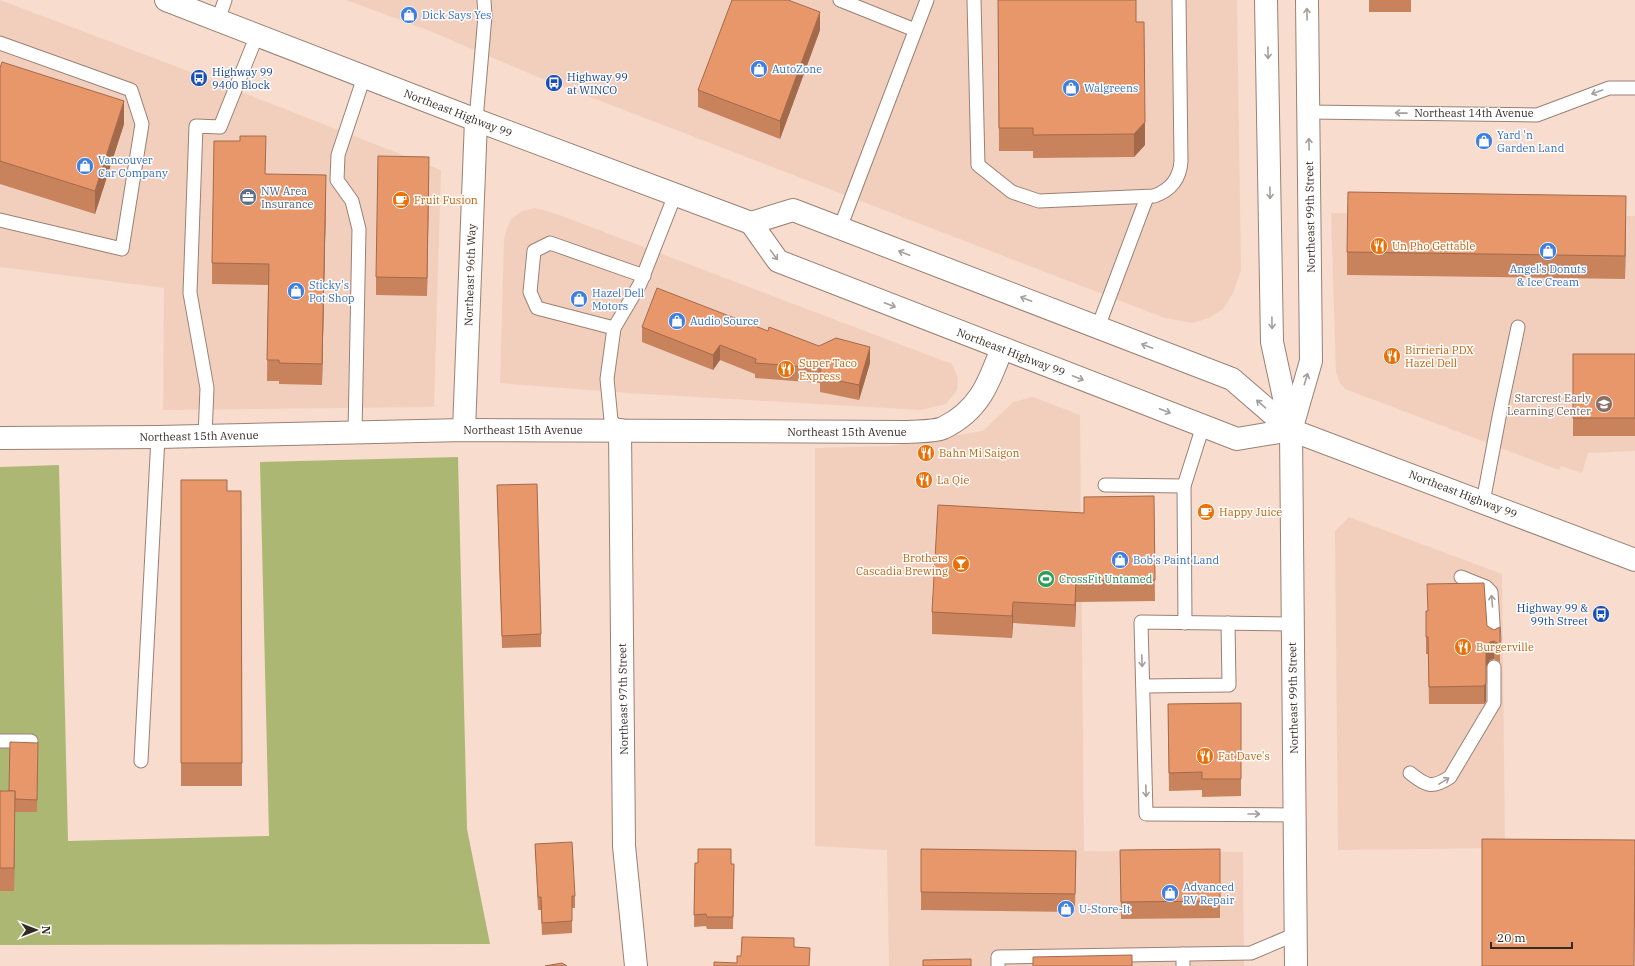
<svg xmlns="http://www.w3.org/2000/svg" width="1635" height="966" font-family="'IBM Plex Serif',serif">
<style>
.built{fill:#f2cfbd}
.green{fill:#acb774}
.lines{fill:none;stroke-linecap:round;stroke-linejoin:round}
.service-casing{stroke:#9a8174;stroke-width:15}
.minor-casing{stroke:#9a8174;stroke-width:24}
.secondary-casing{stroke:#9a8174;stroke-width:24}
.service{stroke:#fff;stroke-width:13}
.minor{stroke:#fff;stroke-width:22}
.secondary{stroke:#fff;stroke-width:22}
.wall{fill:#c8825c}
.shaded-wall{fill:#a26a4b}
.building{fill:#e8976b;stroke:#a26a4b}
.oneway{stroke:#a49f9c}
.labels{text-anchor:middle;stroke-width:3;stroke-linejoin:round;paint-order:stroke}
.shop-label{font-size:11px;fill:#366cbe;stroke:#fff;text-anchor:start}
.transit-label{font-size:11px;fill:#164399;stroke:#fff;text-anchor:start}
.street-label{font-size:11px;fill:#342a24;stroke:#fff}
.service-label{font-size:11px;fill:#4e5e75;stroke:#fff;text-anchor:start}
.food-label{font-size:11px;fill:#c56008;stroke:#fff;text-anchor:start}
.education-label{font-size:11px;fill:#785e54;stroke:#fff;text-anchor:end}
.leisure-label{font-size:11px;fill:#27864d;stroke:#fff;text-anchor:start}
</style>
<rect width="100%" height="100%" fill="#f8dcce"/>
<!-- built -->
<g class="built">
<path d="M0,0L175,66L441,170L434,407L163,410L164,288L0,267Z"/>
<path d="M346,0H1237L1241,270L1233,293L1223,309L1209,318L1193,323L1165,318L533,75L430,31Z"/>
<path d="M535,208L554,213L952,364L958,378L957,390L946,404L921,410L628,393L500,383L504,240L507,228L512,218L522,211Z"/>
<path d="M1331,213L1635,216V451L1588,453L1582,473L1561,466L1559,470L1345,389L1340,383L1336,372Z"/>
<path d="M1033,397L1080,415L1084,851L1243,852L1244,966H889L887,850L815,846V448L891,446L983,431L1013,402Z"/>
<path d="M1349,517L1502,574L1505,848L1338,850L1335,531Z"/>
</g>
<!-- green -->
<path class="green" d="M458,457L467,829L490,944L0,945V467L59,465L68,841L269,836L260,462Z"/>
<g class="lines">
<defs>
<g id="service">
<path d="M840,0L915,30"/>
<path d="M974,0L978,165L1012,192L1039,201L1154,196C1171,190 1180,178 1181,161L1179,0"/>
<path d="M218,20L225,0"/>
<path d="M0,43L131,90L142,124L122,249L0,220"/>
<path d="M1308,112L1537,115L1609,88H1635"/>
<path d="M476,120L485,16L484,0"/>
<path d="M840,228L927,0"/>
<path d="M1098,327L1147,197"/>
<path d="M614,328L537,308L530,292L534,251L550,243L644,276"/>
<path d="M620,430L611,420L607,379L614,328L640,284L675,195"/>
<path d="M355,433L359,229L352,201L337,180L338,155L364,77"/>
<path d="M205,436L207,388L190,293L196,126L220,127L257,35"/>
<path d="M1105,485L1184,486"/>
<path d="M1483,502L1500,412L1518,327"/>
<path d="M1461,577L1486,587L1491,592L1494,640"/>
<path d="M1185,623L1184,486L1203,426"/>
<path d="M1293,624L1141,622L1146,814L1295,815"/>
<path d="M1143,686L1229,685L1228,623"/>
<path d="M0,741H31"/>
<path d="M141,761L158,437"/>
<path d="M1410,773C1426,786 1432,789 1450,777L1494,703V667"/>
<path d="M1183,954V966"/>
<path d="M998,966V957L1251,953L1296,934"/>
</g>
<g id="minor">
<path d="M464,430L476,120"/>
<path d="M620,430L624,846L636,966"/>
<path d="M0,438L158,437L464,430L906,432C917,431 934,432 943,428C979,411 989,383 1002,348"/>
</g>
<g id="secondary">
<path d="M166,0L476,120L751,223L778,261L1237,439L1291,430"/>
<path d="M1266,0L1272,342L1291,430L1296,966"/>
<path d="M751,223L793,210L840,228L1232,379L1291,430L1635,560"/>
<path d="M1292,427L1311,361L1307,0"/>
</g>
</defs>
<!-- service casing -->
<use href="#service" class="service-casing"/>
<!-- minor casing -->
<use href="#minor" class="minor-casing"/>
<!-- secondary casing -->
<use href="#secondary" class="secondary-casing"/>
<!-- service -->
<use href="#service" class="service"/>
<!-- minor -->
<use href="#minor" class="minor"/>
<!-- secondary -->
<use href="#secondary" class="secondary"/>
</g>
<!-- wall -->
<g class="wall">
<path d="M998,0L1136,22L1145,145L1134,157L1033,158V151H999Z"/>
<rect x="1369" y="0" width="42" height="12"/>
<path d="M820,30L780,139L698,107V90Z"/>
<path d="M0,68L124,124L95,214L0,184Z"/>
<path d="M266,174L326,196L322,385L279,384V381H267L268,285L212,284V263Z"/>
<path d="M429,175L427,296L376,295V277Z"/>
<path d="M1626,219L1625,279L1347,275V252Z"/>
<path d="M642,327L768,331L819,346L870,363L859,400L820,392V383L755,378V374L720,360L713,370L642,342Z"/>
<rect x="1573" y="354" width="62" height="82"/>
<path d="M181,480L227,491H241L242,786H181Z"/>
<path d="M497,485L541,634V647L502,648Z"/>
<path d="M1154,496L1155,601L1076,602L1075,627L1013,623L1012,638L932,634V612L1084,513Z"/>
<path d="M1426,611L1487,626L1494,630L1500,627V662L1494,659L1490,660L1486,667V701L1484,704H1429L1428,654H1426Z"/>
<path d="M1241,703V796L1202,797V790L1169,791L1168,704Z"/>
<path d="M38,755L37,812H15L14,891H0V791H9Z"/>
<path d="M535,844L575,896V908H572V933L542,935L541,910H538Z"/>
<path d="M921,849L1076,851L1075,912L921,910Z"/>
<path d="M1220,849V918L1121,919L1120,850Z"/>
<path d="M695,863L734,864L733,929H707L706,926L694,927Z"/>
</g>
<!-- shaded-wall -->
<g class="shaded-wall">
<path d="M820,12V30L780,139V121Z"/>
<path d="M124,101V124L95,214V191Z"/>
<path d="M1145,122V145L1134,157V134Z"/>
<path d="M429,157V175L427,296V278Z"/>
<path d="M326,175V196L322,385V364Z"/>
<path d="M1626,196V219L1625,279V256Z"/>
<path d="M720,345V360L713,370V355Z"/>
<path d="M870,347V363L859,400V385Z"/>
<path d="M1076,581V602L1075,627V605Z"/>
<path d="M1013,602V623L1012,638V616Z"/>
<path d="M1494,641V659L1490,660L1486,667V649L1490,642Z"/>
<path d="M1486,683V701L1484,704V686Z"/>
<path d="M15,791V814L14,891V868Z"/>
</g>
<!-- building -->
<g class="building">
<path d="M732,0H788L820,12L780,121L698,90Z"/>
<path d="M998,0H1136V22H1144L1145,122L1134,134L1033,135V128H999Z"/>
<path d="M2,62L124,101L95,191L0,161V68Z"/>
<path d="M240,136H266L265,174L326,175L322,364L279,363V360H267L269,264L212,263L214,141H240Z"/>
<path d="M378,156L429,157L427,278L376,277Z"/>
<path d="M1348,192L1626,196L1625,256L1347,252Z"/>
<path d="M657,288L768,331L769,327L819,346L836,338L870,347L859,385L820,377L821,368L755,363L756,359L720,345L713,355L642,327Z"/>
<rect x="1573" y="354" width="62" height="64"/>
<path d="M181,480H227V491H241L242,763H181Z"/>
<path d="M537,484L541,634L502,636L497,485Z"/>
<path d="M1154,496L1155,580L1076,581L1075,605L1013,602L1012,616L932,612L938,505L1084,513V497Z"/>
<path d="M1484,583L1487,626L1494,630L1500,627V645L1494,641L1490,642L1486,649V683L1484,686L1429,687L1428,637H1426V611H1428L1427,584Z"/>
<path d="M1241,703V779H1202V772L1169,773L1168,704Z"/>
<path d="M10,742L38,743L37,800L15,799V791H9Z"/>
<path d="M0,791H15L14,868H0Z"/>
<path d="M1482,839L1635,840L1634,966H1482Z"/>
<path d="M572,842L575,896H572V921L542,923L541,897H538L535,844Z"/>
<path d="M698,849H731V864H734L733,917H707L706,914L694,915L695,863H698Z"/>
<path d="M921,849L1076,851L1075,894L921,892Z"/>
<path d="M1220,849V901L1121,902L1120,850Z"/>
<path d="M742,937L794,938V947L810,948L809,966H714V962L737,963V956H741Z"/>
<path d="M1132,955V966H1033V957Z"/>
<path d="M971,959V966H923V960Z"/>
<path d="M562,963L567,966H545Z"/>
</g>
<!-- one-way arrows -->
<defs><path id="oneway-shaft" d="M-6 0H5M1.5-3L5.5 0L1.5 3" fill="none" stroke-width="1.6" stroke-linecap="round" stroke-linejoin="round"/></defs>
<g class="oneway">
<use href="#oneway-shaft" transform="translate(1307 14) rotate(-91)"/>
<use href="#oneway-shaft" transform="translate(1268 53) rotate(89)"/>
<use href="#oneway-shaft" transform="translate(1597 92) rotate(160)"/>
<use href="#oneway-shaft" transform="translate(1401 113) rotate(-179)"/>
<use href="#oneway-shaft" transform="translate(1309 144) rotate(-91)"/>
<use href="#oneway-shaft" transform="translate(1270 193) rotate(89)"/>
<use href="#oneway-shaft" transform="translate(904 253) rotate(-159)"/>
<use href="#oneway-shaft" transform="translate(774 255) rotate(54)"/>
<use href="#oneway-shaft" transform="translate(1026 299) rotate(-159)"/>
<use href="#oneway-shaft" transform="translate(890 305) rotate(21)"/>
<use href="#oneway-shaft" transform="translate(1272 323) rotate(89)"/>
<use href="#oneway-shaft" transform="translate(1147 346) rotate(-159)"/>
<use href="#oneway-shaft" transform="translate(1078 378) rotate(21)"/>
<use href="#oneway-shaft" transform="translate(1306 379) rotate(-73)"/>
<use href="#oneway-shaft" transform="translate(1261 404) rotate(-139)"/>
<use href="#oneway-shaft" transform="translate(1165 411) rotate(21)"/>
<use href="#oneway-shaft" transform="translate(1492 601) rotate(-95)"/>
<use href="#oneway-shaft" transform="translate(1142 661) rotate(88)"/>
<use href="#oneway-shaft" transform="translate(1444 781) rotate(-32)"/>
<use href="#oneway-shaft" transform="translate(1146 791) rotate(88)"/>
<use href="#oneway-shaft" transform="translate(1254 814)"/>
</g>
<!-- icons -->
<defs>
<symbol id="shop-disc" viewBox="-11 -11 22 22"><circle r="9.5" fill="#3f7fe0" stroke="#fff"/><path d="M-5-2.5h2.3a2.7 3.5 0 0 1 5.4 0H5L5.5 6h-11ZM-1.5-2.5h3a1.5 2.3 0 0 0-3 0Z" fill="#fff"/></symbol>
<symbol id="bus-disc" viewBox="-11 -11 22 22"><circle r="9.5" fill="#1a4fb4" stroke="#fff"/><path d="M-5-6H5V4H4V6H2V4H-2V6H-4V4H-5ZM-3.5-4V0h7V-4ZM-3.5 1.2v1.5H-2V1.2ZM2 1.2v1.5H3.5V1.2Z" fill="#fff"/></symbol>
<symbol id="office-disc" viewBox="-11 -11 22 22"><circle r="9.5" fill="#5c6f8a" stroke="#fff"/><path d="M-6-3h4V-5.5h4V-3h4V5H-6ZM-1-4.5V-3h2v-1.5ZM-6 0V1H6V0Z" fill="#fff"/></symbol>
<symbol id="cafe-disc" viewBox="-11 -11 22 22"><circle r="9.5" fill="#e8710a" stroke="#fff"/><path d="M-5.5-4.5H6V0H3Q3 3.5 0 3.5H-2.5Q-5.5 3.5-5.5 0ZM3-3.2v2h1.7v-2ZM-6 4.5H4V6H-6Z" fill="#fff"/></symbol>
<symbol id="restaurant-disc" viewBox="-11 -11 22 22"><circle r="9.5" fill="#e8710a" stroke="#fff"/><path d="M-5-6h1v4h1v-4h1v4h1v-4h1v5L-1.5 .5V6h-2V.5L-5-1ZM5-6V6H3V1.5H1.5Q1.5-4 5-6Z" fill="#fff"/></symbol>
<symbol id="school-disc" viewBox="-11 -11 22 22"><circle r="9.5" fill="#8d6e63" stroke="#fff"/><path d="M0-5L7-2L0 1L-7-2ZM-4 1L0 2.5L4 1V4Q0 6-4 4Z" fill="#fff"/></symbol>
<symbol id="bar-disc" viewBox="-11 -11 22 22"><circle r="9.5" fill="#e8710a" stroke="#fff"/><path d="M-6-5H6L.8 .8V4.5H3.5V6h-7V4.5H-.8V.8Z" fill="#fff"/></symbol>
<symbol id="stadium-disc" viewBox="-11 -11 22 22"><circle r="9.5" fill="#2e9e5b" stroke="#fff"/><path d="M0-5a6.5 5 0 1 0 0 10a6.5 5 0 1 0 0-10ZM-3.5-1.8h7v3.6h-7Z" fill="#fff"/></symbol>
</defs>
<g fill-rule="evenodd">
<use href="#shop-disc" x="399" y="5" width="20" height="20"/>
<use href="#shop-disc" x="749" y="59" width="20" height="20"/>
<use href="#bus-disc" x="189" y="68" width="20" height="20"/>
<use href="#bus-disc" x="544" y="73" width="20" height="20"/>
<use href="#shop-disc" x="1061" y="78" width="20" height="20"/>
<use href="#shop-disc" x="1474" y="131" width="20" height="20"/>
<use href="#shop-disc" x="75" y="156" width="20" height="20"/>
<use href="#office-disc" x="238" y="187" width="20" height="20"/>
<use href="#cafe-disc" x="391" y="190" width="20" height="20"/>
<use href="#restaurant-disc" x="1369" y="236" width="20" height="20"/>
<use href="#shop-disc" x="1538" y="241" width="20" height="20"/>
<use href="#shop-disc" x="286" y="281" width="20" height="20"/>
<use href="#shop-disc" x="569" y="289" width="20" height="20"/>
<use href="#shop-disc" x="667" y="311" width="20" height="20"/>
<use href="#restaurant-disc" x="1382" y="346" width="20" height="20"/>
<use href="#restaurant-disc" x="776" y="359" width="20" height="20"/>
<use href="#school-disc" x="1594" y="394" width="20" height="20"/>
<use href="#restaurant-disc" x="916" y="443" width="20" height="20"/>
<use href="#restaurant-disc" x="914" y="470" width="20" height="20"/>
<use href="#cafe-disc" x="1196" y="502" width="20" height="20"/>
<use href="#shop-disc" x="1110" y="550" width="20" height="20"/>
<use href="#bar-disc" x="951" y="554" width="20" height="20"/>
<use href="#stadium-disc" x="1036" y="569" width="20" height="20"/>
<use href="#bus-disc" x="1591" y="604" width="20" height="20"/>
<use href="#restaurant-disc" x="1453" y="637" width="20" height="20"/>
<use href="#restaurant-disc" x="1195" y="746" width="20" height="20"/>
<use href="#shop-disc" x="1160" y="883" width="20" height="20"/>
<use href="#shop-disc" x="1056" y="899" width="20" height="20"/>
</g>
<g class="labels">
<!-- shop labels -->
<g class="shop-label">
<text x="422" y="19">Dick Says Yes</text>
<text x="772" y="73">AutoZone</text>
<text x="1084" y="92">Walgreens</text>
<text x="1497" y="139">Yard 'n<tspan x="1497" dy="13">Garden Land</tspan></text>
<text x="98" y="164">Vancouver<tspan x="98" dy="13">Car Company</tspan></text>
<text x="1548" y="273" text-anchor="middle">Angel’s Donuts<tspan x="1548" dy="13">&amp; Ice Cream</tspan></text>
<text x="309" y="289">Sticky's<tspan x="309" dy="13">Pot Shop</tspan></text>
<text x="592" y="297">Hazel Dell<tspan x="592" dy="13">Motors</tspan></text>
<text x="690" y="325">Audio Source</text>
<text x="1133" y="564">Bob's Paint Land</text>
<text x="1183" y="891">Advanced<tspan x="1183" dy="13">RV Repair</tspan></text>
<text x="1079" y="913">U-Store-It</text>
</g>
<!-- transit labels -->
<g class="transit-label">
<text x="212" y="76">Highway 99<tspan x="212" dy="13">9400 Block</tspan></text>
<text x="567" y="81">Highway 99<tspan x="567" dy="13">at WINCO</tspan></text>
<text x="1588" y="612" text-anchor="end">Highway 99 &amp;<tspan x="1588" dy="13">99th Street</tspan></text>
</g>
<!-- street labels -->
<g class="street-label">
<text transform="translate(458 113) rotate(21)" y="4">Northeast Highway 99</text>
<text x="1474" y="117">Northeast 14th Avenue</text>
<text transform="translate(1310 217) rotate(-91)" y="4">Northeast 99th Street</text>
<text transform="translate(470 275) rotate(-88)" y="4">Northeast 96th Way</text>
<text transform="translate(1011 352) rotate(21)" y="4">Northeast Highway 99</text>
<text x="523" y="434">Northeast 15th Avenue</text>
<text x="847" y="436">Northeast 15th Avenue</text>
<text transform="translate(199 436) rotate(-1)" y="4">Northeast 15th Avenue</text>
<text transform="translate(1463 494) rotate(21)" y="4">Northeast Highway 99</text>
<text transform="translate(1293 698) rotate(-91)" y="4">Northeast 99th Street</text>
<text transform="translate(623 699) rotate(-91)" y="4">Northeast 97th Street</text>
</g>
<!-- service labels -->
<g class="service-label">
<text x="261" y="195">NW Area<tspan x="261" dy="13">Insurance</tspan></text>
</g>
<!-- food labels -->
<g class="food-label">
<text x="414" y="204">Fruit Fusion</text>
<text x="1392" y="250">Un Pho Gettable</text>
<text x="1405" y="354">Birrieria PDX<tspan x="1405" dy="13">Hazel Dell</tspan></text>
<text x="799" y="367">Super Taco<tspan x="799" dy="13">Express</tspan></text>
<text x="939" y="457">Bahn Mi Saigon</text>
<text x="937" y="484">La Qie</text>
<text x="1219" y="516">Happy Juice</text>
<text x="948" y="562" text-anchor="end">Brothers<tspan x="948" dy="13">Cascadia Brewing</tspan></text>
<text x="1476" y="651">Burgerville</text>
<text x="1218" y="760">Fat Dave's</text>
</g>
<!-- education labels -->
<g class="education-label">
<text x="1591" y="402">Starcrest Early<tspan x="1591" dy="13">Learning Center</tspan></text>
</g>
<!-- leisure labels -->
<g class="leisure-label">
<text x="1059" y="583">CrossFit Untamed</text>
</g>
</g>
<!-- north arrow -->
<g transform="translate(36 930) rotate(90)" stroke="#ffffff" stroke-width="3" paint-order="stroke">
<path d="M0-3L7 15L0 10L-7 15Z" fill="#342a24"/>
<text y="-6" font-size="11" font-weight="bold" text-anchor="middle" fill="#342a24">N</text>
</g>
<!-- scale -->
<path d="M1491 942v6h81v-6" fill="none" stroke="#342a24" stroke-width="2"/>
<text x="1497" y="942" font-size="12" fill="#342a24" stroke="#ffffff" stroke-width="3" paint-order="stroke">20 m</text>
</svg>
